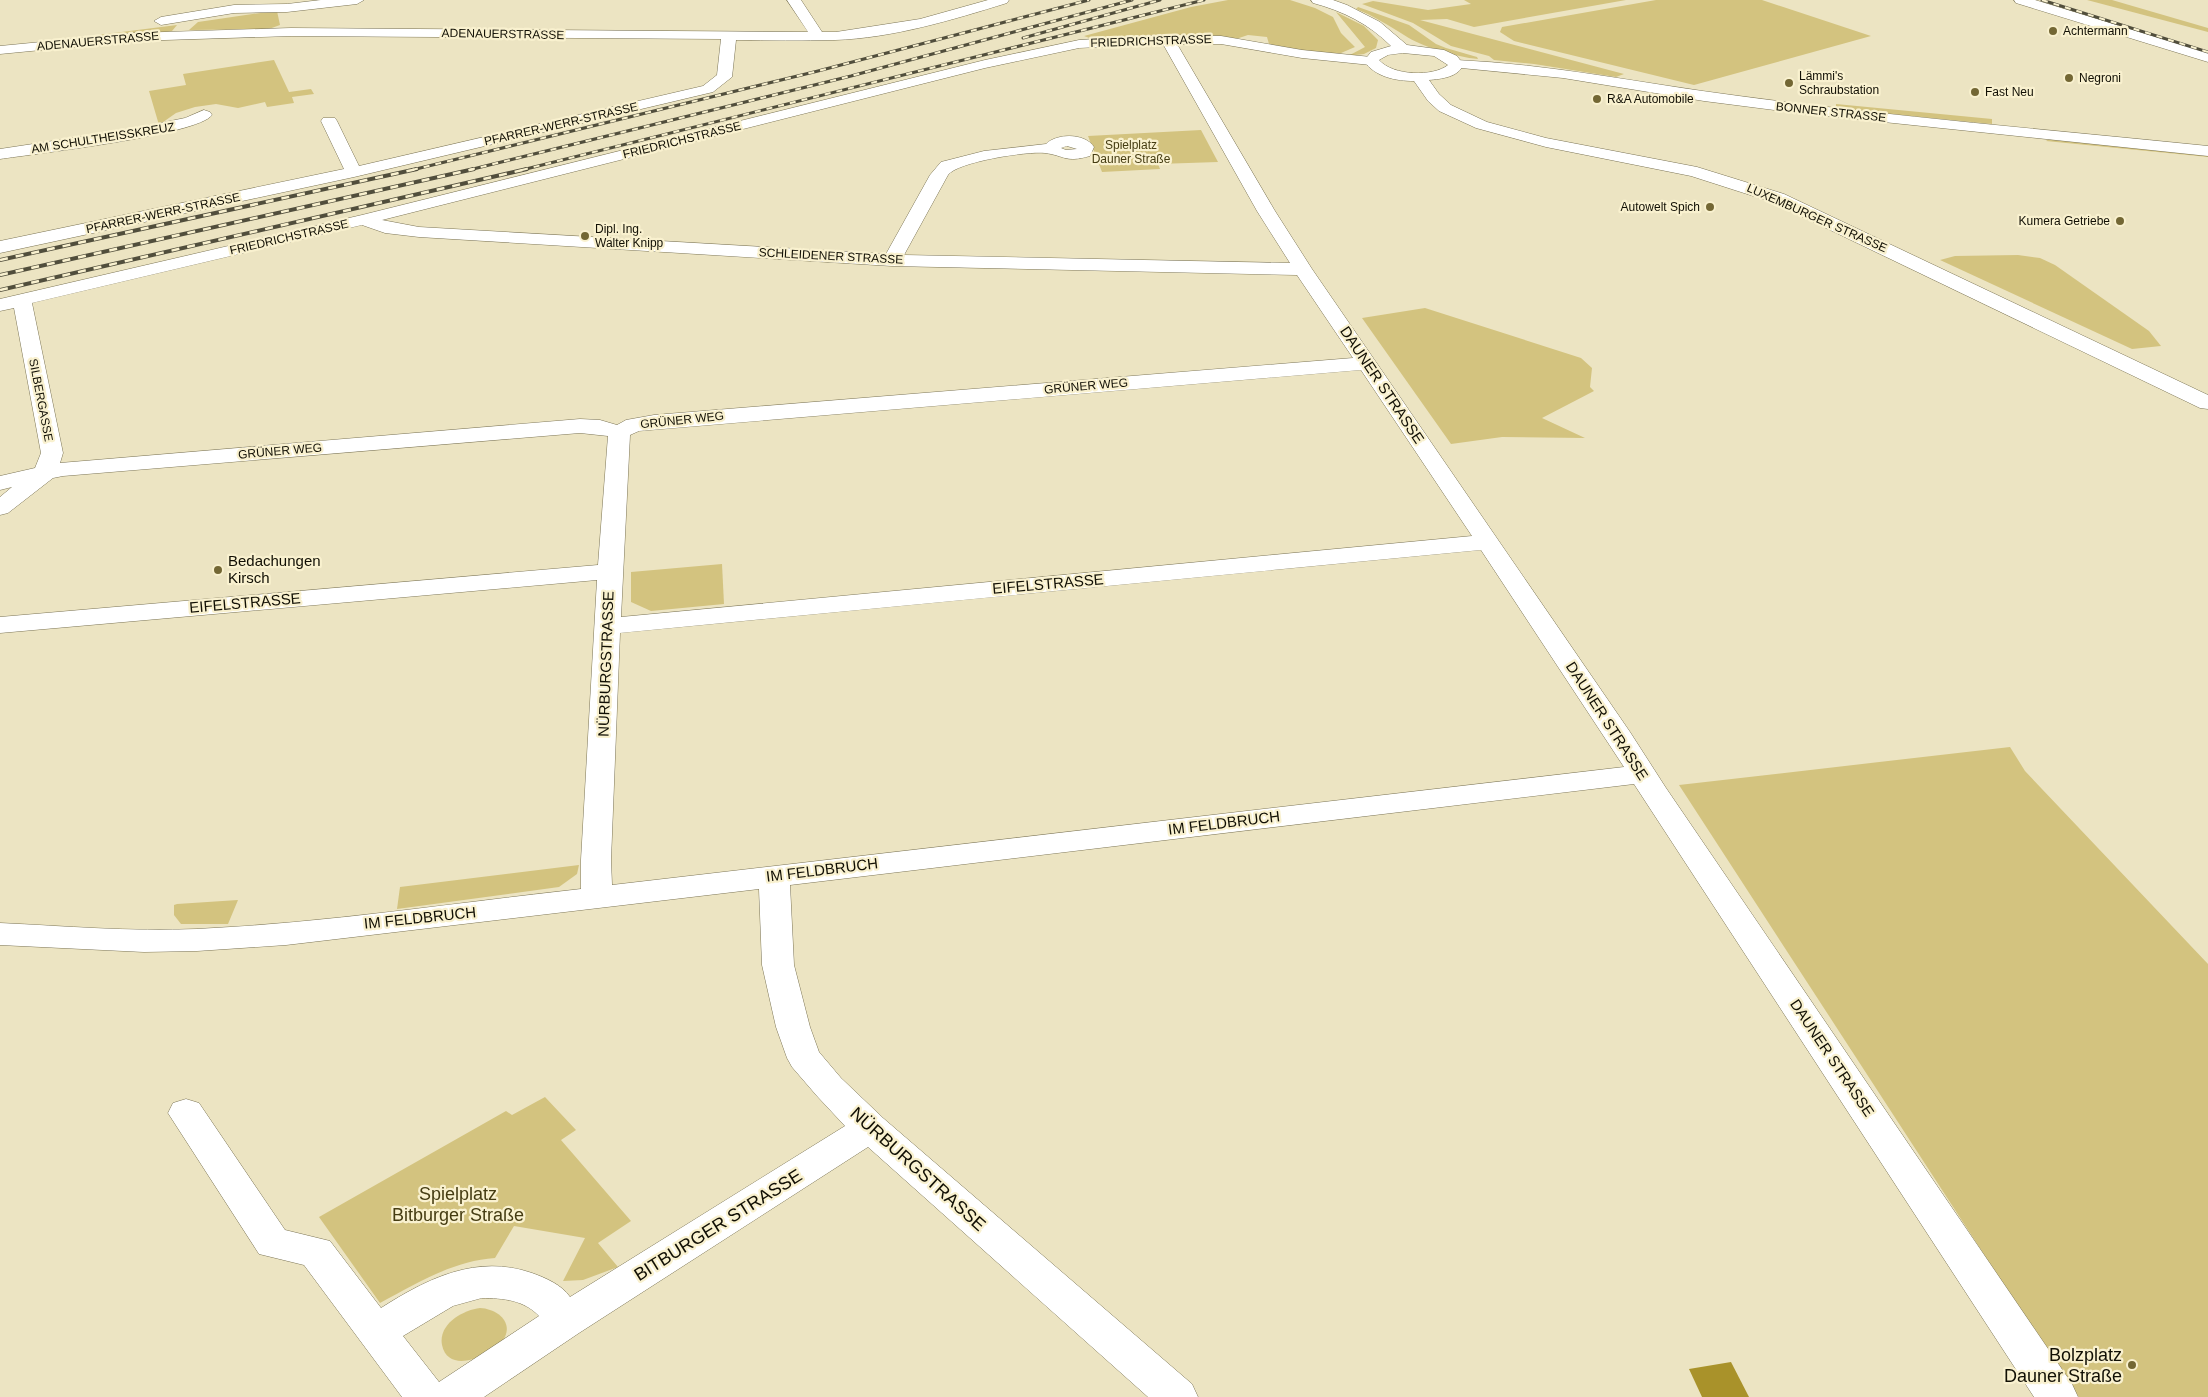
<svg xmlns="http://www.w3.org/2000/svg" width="2208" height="1397" font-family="Arial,sans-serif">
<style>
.green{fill:#d3c37f}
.water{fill:#a9922a}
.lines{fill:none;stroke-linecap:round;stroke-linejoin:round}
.minor-casing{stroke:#7c7556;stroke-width:1}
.major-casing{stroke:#7c7556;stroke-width:1}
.minor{fill:#fff;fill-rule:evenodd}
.major{fill:#fff;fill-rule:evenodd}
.rail-far1-casing{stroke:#514e3c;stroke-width:3}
.rail-casing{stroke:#514e3c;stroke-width:4}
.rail-far1{stroke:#f9f1cf;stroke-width:2;stroke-dasharray:6;stroke-linecap:butt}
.rail{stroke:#f9f1cf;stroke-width:2.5;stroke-dasharray:8;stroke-linecap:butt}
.poi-dot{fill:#736734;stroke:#f9f1cf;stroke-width:2}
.labels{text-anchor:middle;stroke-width:4.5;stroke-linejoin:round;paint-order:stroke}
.far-poi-label{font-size:12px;fill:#110f04;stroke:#f9f1cf;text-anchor:start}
.far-street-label{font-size:12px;fill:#110f04;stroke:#f9f1cf}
.far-park-label{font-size:12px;fill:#453c12;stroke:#f9f1cf}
.street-label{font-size:15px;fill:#110f04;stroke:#f9f1cf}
.poi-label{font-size:15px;fill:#110f04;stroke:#f9f1cf;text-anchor:start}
.near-street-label{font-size:18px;fill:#110f04;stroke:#f9f1cf}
.near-park-label{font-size:18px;fill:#453c12;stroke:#f9f1cf}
.near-poi-label{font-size:18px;fill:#110f04;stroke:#f9f1cf;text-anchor:end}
</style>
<rect width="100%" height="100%" fill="#ece4c2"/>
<!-- green -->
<g class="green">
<path d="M1228,0H1290L1315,8L1333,17L1341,33L1355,47L1334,56L1269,44L1267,37L1248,35L1236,39L1174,35L1095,40L1084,36L1191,7Z"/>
<path d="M1464,0H1626L1474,27L1447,19L1420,20L1624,74L1616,77L1534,64L1494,60L1489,56L1451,46L1413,23L1362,4L1373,1L1428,10L1471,4Z"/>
<path d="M1656,0H1762L1871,36L1694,85L1514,41L1500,32L1502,27Z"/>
<path d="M2087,0H2112L2208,28V32Z"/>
<path d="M1358,7L1409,25L1436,44L1446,48L1477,57L1478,59C1456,57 1422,47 1404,35C1388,25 1374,16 1356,9Z"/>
<path d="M274,11H277L280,25L269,29L189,30L198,22Z"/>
<path d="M1336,12L1364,26L1378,40L1376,48L1364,54L1348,56L1365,47Z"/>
<path d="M177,25L172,31L168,32L97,37L98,35Z"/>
<path d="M274,60L289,92L311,89L314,94L292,97L294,103L267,107L265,102L238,108L216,104L195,107L176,113L159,125L149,91L186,85L183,74Z"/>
<path d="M1836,104L1992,119V124L1808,106L1836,107Z"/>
<path d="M1201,130L1218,162L1158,164L1160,169L1102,172L1088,136Z"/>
<path d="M2049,139L2208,154V157L2046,141Z"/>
<path d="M2018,255L2040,258L2055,265L2149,331L2161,346L2132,349L1940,260L1955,256Z"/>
<path d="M1425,308L1581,358L1592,368L1590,387L1594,391L1542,418L1585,438L1502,437L1451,444L1362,318Z"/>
<path d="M722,564L724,604L651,611L631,602V572Z"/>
<path d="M2010,747L2025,771L2208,964V1397H2079L2035,1333L1679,785Z"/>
<path d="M579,865L577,874L559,887L397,909L400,887Z"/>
<path d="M238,900L228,924H181L174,915V905L177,904Z"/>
<path d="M545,1097L576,1130L561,1140L631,1221L598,1243L618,1267L583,1280L563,1281L585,1238L514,1226L495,1258C453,1261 417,1283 380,1303L319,1217L506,1111L512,1115Z"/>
<path d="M480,1308C499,1309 517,1325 500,1344C487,1357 448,1374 442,1345C438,1324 463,1310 480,1308Z"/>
</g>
<!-- water -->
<path class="water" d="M1731,1362L1749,1397H1702L1689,1369Z"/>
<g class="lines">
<defs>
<g id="minor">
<path d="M321,0H364L357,4L287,12L234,13L161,25L154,21L161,17L234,5L287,4Z"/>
<path d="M787,0H801L822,32H836L920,19L988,0H1009L1007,3C952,20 893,38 835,40C802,41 769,40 736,40L732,77L713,92L354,177L0,253V241L344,169L321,121L323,118H335L337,121L359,166L703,86L717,75L721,39L291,36L134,41L0,54V46L134,33L291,28L808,32Z"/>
<path d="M2014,0H2035L2208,53V62L2016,3Z"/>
<path d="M1167,35L1221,36L1302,50L1371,57L1376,58L1378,61L1376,64L1371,65L1302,58L1221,44H1177L1275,211L1312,269L1630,732L1666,788L2072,1384L2078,1397H2034L1634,784L790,885L794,965L810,1027L819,1052L841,1078L883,1118L1192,1384L1198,1397H1148L868,1147L579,1333L484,1397H402L304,1265L259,1254L168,1113L173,1103L186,1099L199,1103L285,1230L330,1241L381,1308C428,1278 477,1254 532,1273C546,1278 562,1285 570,1297L845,1126L817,1096L792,1067L787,1058L776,1027L762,965L759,889L286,945L197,951L144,952L0,945V923C65,926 131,932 197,929C325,923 454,903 581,889V860L597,580L0,633V617L598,565L608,436L580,433L63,476L53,478L8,513L0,515V497L12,487L0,490V476L35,468L41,453L14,308L0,311V299L362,215L985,60L1079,40ZM1163,44L1257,211L1290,263L904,255L948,175C957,162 1027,151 1045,153C1066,156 1065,163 1090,156L1094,147C1085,133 1057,133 1046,144L984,151L941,162L930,175L886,254L419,227L382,220L985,68L1079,48ZM1067,146L1077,149L1066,150L1061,148ZM362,225L385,233L419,237L892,266L1297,275L1353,358L654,415L626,420L617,425L600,420L580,419L60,463L63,453L32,303ZM1361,370L1472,536L621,617L630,435L639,431ZM1481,550L1624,767L612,885L611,860L620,633ZM482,1298C503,1298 524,1300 539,1316L439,1382L403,1336L453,1306Z"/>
<path d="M1456,60C1551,64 1644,84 1739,96C1895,117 2052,130 2208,146V156L1798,113L1704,101L1563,78L1451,67L1449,64L1451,61Z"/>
<path d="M204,110L210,112L212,115C198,135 33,154 0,159V149L132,129L185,118Z"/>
</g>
<path id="major" d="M1311,0H1333L1347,5L1380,22L1407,45L1444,50L1457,56L1463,64C1460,77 1441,79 1429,80L1439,94L1451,105L1487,122L1546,138L1697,167L1784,194L2208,395V409L2200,408L1772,202L1691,176L1546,147L1476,128L1439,111L1428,101L1414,81C1396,81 1375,77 1364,61L1371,52L1391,46C1369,24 1343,11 1313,3ZM1403,53L1434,56L1448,65C1433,77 1393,76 1379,60L1388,55Z"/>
</defs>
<!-- minor casing -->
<use href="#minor" class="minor-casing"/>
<!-- major casing -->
<use href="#major" class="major-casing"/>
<!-- minor -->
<use href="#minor" class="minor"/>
<!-- major -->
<use href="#major" class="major"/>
<defs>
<g id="rail-far1">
<path d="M2042,0L2208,52"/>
<path d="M1023,38L1160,0"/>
<path d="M412,170L818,71L1089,0"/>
<path d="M469,170L851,76L1132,0"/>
<path d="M522,170L1204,0"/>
</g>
<g id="rail">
<path d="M0,260L417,169"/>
<path d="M0,275L474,169"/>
<path d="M0,290L527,169"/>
</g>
</defs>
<!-- rail-far1 casing -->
<use href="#rail-far1" class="rail-far1-casing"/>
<!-- rail casing -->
<use href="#rail" class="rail-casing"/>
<!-- rail-far1 -->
<use href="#rail-far1" class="rail-far1"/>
<!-- rail -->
<use href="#rail" class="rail"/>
</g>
<!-- markers -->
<g class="poi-dot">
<circle cx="2053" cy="31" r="5"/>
<circle cx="2069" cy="78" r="5"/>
<circle cx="1789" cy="83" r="5"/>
<circle cx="1975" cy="92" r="5"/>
<circle cx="1597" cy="99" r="5"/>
<circle cx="1710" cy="207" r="5"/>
<circle cx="2120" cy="221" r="5"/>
<circle cx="585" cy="236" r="5"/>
<circle cx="218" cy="570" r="5"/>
<circle cx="2132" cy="1365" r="5"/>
</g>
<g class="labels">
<!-- far-poi labels -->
<g class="far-poi-label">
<text x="2063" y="35">Achtermann</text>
<text x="1799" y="80">Lämmi's<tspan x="1799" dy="14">Schraubstation</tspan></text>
<text x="2079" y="82">Negroni</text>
<text x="1985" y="96">Fast Neu</text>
<text x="1607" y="103">R&amp;A Automobile</text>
<text x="1700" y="211" text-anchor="end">Autowelt Spich</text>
<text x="2110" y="225" text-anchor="end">Kumera Getriebe</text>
<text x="595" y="233">Dipl. Ing.<tspan x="595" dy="14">Walter Knipp</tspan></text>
</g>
<!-- far-street labels -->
<g class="far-street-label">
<text transform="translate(503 34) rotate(1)" y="4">ADENAUERSTRASSE</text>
<text transform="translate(98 41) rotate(-5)" y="4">ADENAUERSTRASSE</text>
<text transform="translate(1151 41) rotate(-2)" y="4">FRIEDRICHSTRASSE</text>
<text transform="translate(1831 112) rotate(6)" y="4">BONNER STRASSE</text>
<text transform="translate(561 124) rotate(-13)" y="4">PFARRER-WERR-STRASSE</text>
<text transform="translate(103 138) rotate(-9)" y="4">AM SCHULTHEISSKREUZ</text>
<text transform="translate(682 140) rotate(-14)" y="4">FRIEDRICHSTRASSE</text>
<text transform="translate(163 213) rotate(-12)" y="4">PFARRER-WERR-STRASSE</text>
<text transform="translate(1817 218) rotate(24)" y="4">LUXEMBURGER STRASSE</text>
<text transform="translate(289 237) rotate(-13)" y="4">FRIEDRICHSTRASSE</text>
<text transform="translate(831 256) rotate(3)" y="4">SCHLEIDENER STRASSE</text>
<text transform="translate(1086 386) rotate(-5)" y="4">GRÜNER WEG</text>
<text transform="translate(41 400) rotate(79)" y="4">SILBERGASSE</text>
<text transform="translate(682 420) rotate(-6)" y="4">GRÜNER WEG</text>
<text transform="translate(280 451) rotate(-5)" y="4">GRÜNER WEG</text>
</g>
<!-- far-park labels -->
<g class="far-park-label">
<text x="1131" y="149">Spielplatz<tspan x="1131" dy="14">Dauner Straße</tspan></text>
</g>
<!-- street labels -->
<g class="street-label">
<text transform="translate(1382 385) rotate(56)" y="5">DAUNER STRASSE</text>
<text transform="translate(1048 584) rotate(-5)" y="5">EIFELSTRASSE</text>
<text transform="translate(245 603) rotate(-5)" y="5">EIFELSTRASSE</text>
<text transform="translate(606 664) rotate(-88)" y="5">NÜRBURGSTRASSE</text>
<text transform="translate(1607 721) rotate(57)" y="5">DAUNER STRASSE</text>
<text transform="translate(1224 823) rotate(-7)" y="5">IM FELDBRUCH</text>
<text transform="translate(822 870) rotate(-7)" y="5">IM FELDBRUCH</text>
<text transform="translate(420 918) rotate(-6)" y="5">IM FELDBRUCH</text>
<text transform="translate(1832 1058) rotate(56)" y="5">DAUNER STRASSE</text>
</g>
<!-- poi labels -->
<g class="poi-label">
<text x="228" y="566">Bedachungen<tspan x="228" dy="17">Kirsch</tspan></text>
</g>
<!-- near-street labels -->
<g class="near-street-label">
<text transform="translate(918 1169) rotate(42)" y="6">NÜRBURGSTRASSE</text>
<text transform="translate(718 1225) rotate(-32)" y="6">BITBURGER STRASSE</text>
</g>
<!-- near-park labels -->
<g class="near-park-label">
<text x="458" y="1200">Spielplatz<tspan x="458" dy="21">Bitburger Straße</tspan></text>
</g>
<!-- near-poi labels -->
<g class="near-poi-label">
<text x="2122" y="1361">Bolzplatz<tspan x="2122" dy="21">Dauner Straße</tspan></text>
</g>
</g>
</svg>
